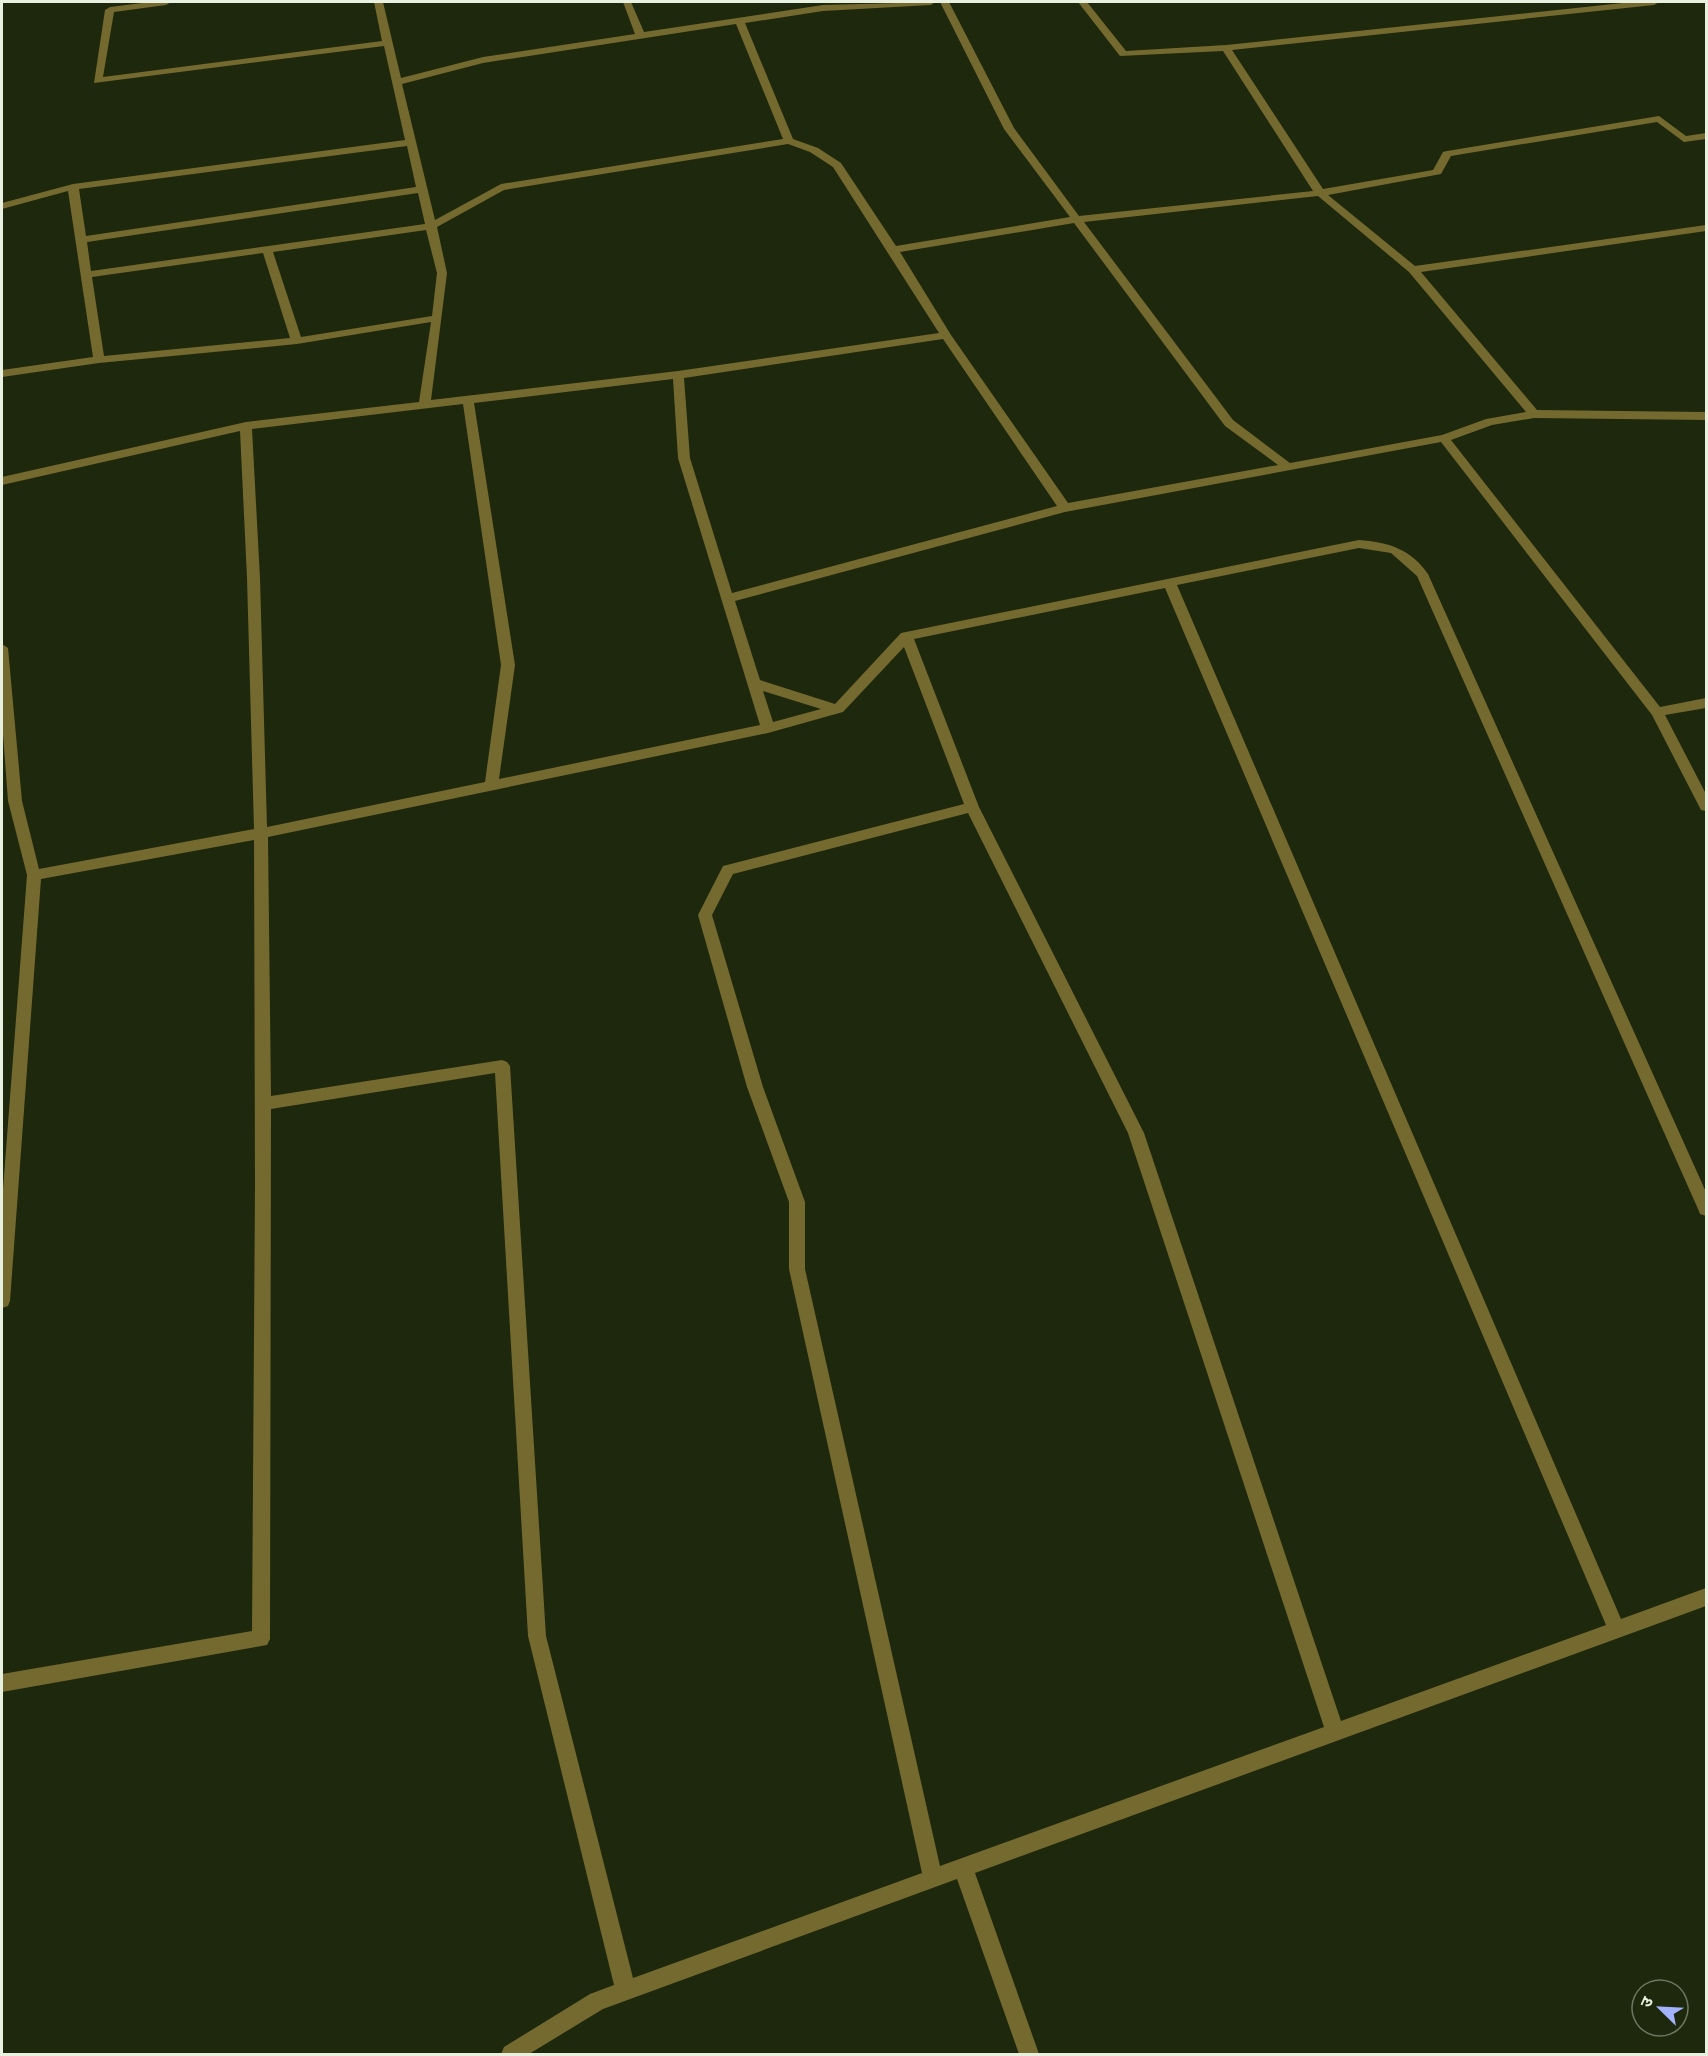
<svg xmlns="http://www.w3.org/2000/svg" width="1708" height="2056" font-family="Montserrat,'Noto Sans Devanagari',sans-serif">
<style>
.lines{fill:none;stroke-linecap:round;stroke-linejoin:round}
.minor{fill:#74692f;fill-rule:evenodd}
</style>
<rect width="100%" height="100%" fill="#1d280d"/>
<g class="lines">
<!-- minor -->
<path class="minor" d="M150,2H171L166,5L114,12L103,77L382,41L374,2H383L401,78L483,57L635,34L623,2H631L644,32L823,5L935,2L931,5L823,11L745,23L793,139L818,148L841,163L896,246L1070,217L1004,129L940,2H949L1014,128L1079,216L1313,191L1223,51L1120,56L1078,2H1087L1126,51L1226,45L1632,2H1659L1654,5L1232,50L1323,189L1433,170L1443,152L1447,151L1659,116L1686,136L1706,133V139L1684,142L1657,122L1451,156L1441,174L1328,195L1415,266L1706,225V231L1421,272L1537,410L1706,412V420L1534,418L1492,425L1451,440L1660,707L1706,698V708L1665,715L1706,794V811L1701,810L1652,715L1441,442L1065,512L735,601L760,680L835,704L901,633L906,632L1359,540C1388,542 1411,549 1428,574L1706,1192V1216L1700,1214L1698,1209L1417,576L1391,553L1359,548L1177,585L1621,1619L1706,1588V1606L975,1873L1039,2054H1019L957,1879L603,2009L529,2054H501L504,2047L590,1994L614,1985L528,1636L495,1073L271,1109L270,1639L267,1645L2,1692V1674L252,1631L255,1184L254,840L41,879L10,1301L8,1306L2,1308V1202L27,875L8,801L2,721V644L8,648L22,801L39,869L254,829L247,578L240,431L2,485V477L246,422L419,402L431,322L297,344L99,363L2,377V370L93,357L68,191L2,209V203L73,184L405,140L384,46L94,83L105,10L110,7ZM736,24L783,139L501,184L435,220L402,84L483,63ZM788,144L810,152L833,167L939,333L678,371L431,400L447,273L437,227L504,190ZM407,146L416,187L86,236L79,189ZM418,193L425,224L91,271L87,242ZM1318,196L1409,272L1526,412L1486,419L1442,435L1290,463L1233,420L1084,222ZM1074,223L1225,426L1278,465L1068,503L951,335L900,252ZM426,230L437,273L432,316L301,337L273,252ZM263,253L290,338L104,356L92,277ZM943,339L1057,506L732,593L690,458L684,378ZM673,379L678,458L760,725L499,779L515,665L474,403ZM463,404L501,665L485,782L267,827L260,578L252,429ZM1165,588L1606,1625L1341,1721L1144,1133L979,807L914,639ZM904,647L964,804L723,866L698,915L747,1087L789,1202V1269L922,1873L633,1978L546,1636L510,1066L507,1062L502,1060L271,1096L268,837L768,733L843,712ZM763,691L821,709L773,722ZM968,813L1128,1133L1324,1727L940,1866L805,1269V1202L763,1087L712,915L733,874Z"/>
</g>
<!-- border -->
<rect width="1708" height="2056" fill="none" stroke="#e8f0df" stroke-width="6"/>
<!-- north arrow -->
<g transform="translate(1660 2008) rotate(294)"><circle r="28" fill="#1d280d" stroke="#6e7861" stroke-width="1.5"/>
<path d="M0-4.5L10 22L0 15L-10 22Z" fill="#a2b2fd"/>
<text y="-9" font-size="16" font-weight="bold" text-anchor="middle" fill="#e8f0df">उ</text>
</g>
</svg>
